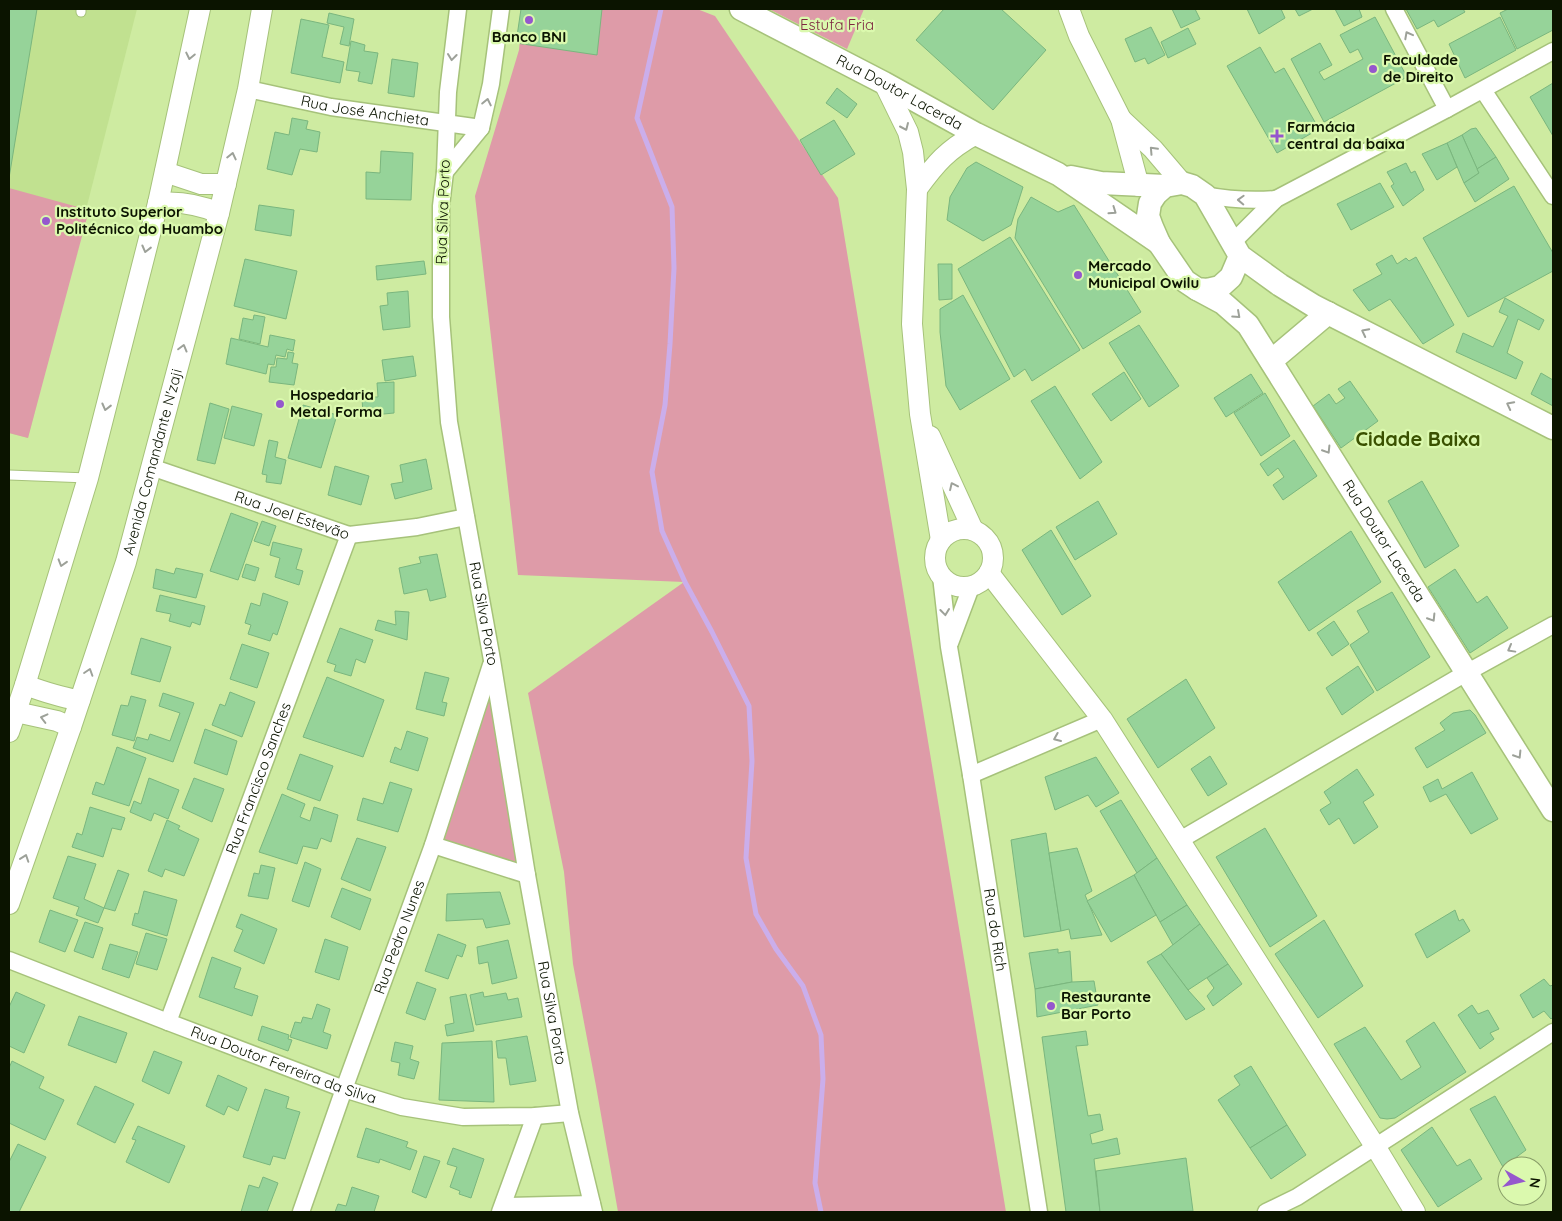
<svg xmlns="http://www.w3.org/2000/svg" width="1562" height="1221" font-family="Quicksand,sans-serif">
<style>
.built{fill:#c1e190}
.green{fill:#de9ba8}
.lines{fill:none;stroke-linecap:round;stroke-linejoin:round}
.stream{stroke:#cbaeeb;stroke-width:5}
.building{fill:#96d399;stroke:#7ab67e}
.service-casing{stroke:#a6c27a;stroke-width:11}
.minor-casing{stroke:#a6c27a;stroke-width:19}
.tertiary-casing{stroke:#a6c27a;stroke-width:22}
.secondary-casing{stroke:#a6c27a;stroke-width:25}
.service{stroke:#fff;stroke-width:9}
.minor{stroke:#fff;stroke-width:16}
.tertiary{stroke:#fff;stroke-width:20}
.secondary{stroke:#fff;stroke-width:22}
.oneway{stroke:#9da199}
.poi-dot{fill:#9557cd;stroke:#dbf9ae;stroke-width:2}
.labels{text-anchor:middle;stroke-width:4.5;stroke-linejoin:round;paint-order:stroke}
.park-label{font-size:15px;fill:#7d2741;stroke:#dbf9ae}
.poi-label{font-size:15px;font-weight:bold;fill:#0b1400;stroke:#dbf9ae;text-anchor:start}
.street-label{font-size:15px;fill:#0b1400;stroke:#dbf9ae}
.district-label{font-size:20px;font-weight:bold;fill:#3a5100;stroke:#dbf9ae}
</style>
<rect width="100%" height="100%" fill="#ceeba1"/>
<!-- built -->
<path class="built" d="M9,9H137L28,438L9,433Z"/>
<!-- green -->
<g class="green">
<path d="M523,9H697L715,16L838,198L1006,1212H618L596,1086L573,964L564,872L528,693L684,582L518,575L475,196L519,50Z"/>
<path d="M769,9H864L847,49Z"/>
<path d="M9,188L89,210L28,438L9,433Z"/>
<path d="M490,690L519,866L444,840Z"/>
</g>
<g class="lines">
<!-- stream -->
<path class="stream" d="M661,9L637,118L672,207L674,268L670,344L665,405L652,472L662,531L685,582L712,632L749,706L752,761L746,858L756,914L776,949L803,986L821,1035L823,1079L815,1183L821,1212"/>
</g>
<!-- building -->
<g class="building">
<path d="M9,9H37L9,178Z"/>
<path d="M521,9H602L597,55L516,43Z"/>
<path d="M944,9H1001L1046,50L993,110L916,40Z"/>
<path d="M1172,9H1195L1200,19L1181,28Z"/>
<path d="M1247,9H1281L1285,18L1259,34Z"/>
<path d="M1295,9H1313L1299,16Z"/>
<path d="M1335,9H1359L1362,17L1344,26Z"/>
<path d="M1406,9H1463L1465,12L1438,27L1434,20L1417,29Z"/>
<path d="M1508,9H1553V30L1517,49L1500,13Z"/>
<path d="M329,13L354,19L349,46L340,44L344,27L327,23Z"/>
<path d="M1375,17L1407,77L1324,122L1291,59L1320,43L1332,65L1319,72L1324,80L1363,59L1358,49L1350,53L1340,35Z"/>
<path d="M1500,17L1516,50L1465,78L1449,44Z"/>
<path d="M301,19L329,25L322,57L344,62L340,83L291,73Z"/>
<path d="M1151,27L1165,55L1148,64L1145,58L1135,62L1125,39Z"/>
<path d="M1188,28L1196,44L1168,58L1161,42Z"/>
<path d="M351,41L365,45L364,51L378,53L372,84L358,81L360,72L346,70Z"/>
<path d="M1260,47L1275,73L1284,68L1319,129L1277,153L1227,66Z"/>
<path d="M392,59L418,63L414,97L388,93Z"/>
<path d="M1553,83V136L1530,97Z"/>
<path d="M837,88L857,104L847,118L826,103Z"/>
<path d="M292,118L308,121L306,129L320,132L317,152L300,149L292,175L267,169L275,132L289,135Z"/>
<path d="M834,120L855,154L821,175L800,140Z"/>
<path d="M1476,128L1496,157L1477,169L1462,135L1471,129Z"/>
<path d="M1462,135L1479,173L1464,183L1447,143Z"/>
<path d="M1447,143L1457,167L1437,180L1422,154Z"/>
<path d="M381,151L413,153L411,200L366,199V172L380,173Z"/>
<path d="M1496,157L1509,179L1475,202L1464,183L1479,173L1477,169Z"/>
<path d="M976,162L1023,187L1011,225L983,241L947,220L950,197L967,168Z"/>
<path d="M1406,163L1411,173L1415,171L1424,190L1403,206L1391,186L1394,184L1387,172Z"/>
<path d="M1380,183L1394,207L1351,230L1337,204Z"/>
<path d="M1514,186L1553,253V271L1468,317L1423,238Z"/>
<path d="M1031,197L1058,212L1074,205L1141,312L1083,349L1015,238L1018,219Z"/>
<path d="M259,205L294,210L291,236L255,230Z"/>
<path d="M1010,237L1080,350L1032,381L1025,369L1014,377L958,269Z"/>
<path d="M1392,255L1397,264L1406,258L1409,261L1416,257L1454,325L1423,344L1390,299L1369,311L1353,290L1382,274L1376,264Z"/>
<path d="M245,259L297,271L286,319L234,306Z"/>
<path d="M424,261L426,274L377,280L376,266Z"/>
<path d="M938,264H952V299L939,300Z"/>
<path d="M408,291L410,327L383,330L380,306L388,305L387,293Z"/>
<path d="M963,295L1010,379L960,410L946,386L940,332V309Z"/>
<path d="M1505,298L1544,320L1539,330L1518,319L1507,353L1523,362L1516,379L1456,352L1463,333L1493,347L1508,316L1499,312Z"/>
<path d="M254,315L265,317L260,344L239,339L243,318L253,320Z"/>
<path d="M1139,325L1179,386L1149,407L1109,343Z"/>
<path d="M270,335L295,340L293,351L287,349L285,357L276,355L274,365L268,364L266,374L226,364L231,338L268,347Z"/>
<path d="M288,352L294,353L292,363L298,364L294,385L269,382L271,367H276L277,358L287,359Z"/>
<path d="M413,356L416,376L385,381L382,360Z"/>
<path d="M1124,372L1141,399L1111,421L1092,394Z"/>
<path d="M1541,373L1553,380V406L1531,394Z"/>
<path d="M1251,374L1263,393L1226,417L1214,398Z"/>
<path d="M1350,381L1378,421L1341,448L1313,406L1329,394L1336,404L1345,398L1338,389Z"/>
<path d="M394,382V413L363,416L362,397H378L377,383Z"/>
<path d="M1055,386L1102,462L1080,479L1031,401Z"/>
<path d="M1265,393L1290,436L1261,456L1234,413Z"/>
<path d="M210,403L229,409L215,464L197,460Z"/>
<path d="M303,405L337,415L321,468L288,458Z"/>
<path d="M232,406L262,414L254,446L224,438Z"/>
<path d="M269,440L278,442L275,457L286,460L281,484L266,482L267,475L262,474Z"/>
<path d="M1294,440L1317,476L1283,500L1273,485L1284,477L1278,468L1268,476L1260,464Z"/>
<path d="M426,459L432,489L395,499L391,484L403,482L400,465Z"/>
<path d="M335,466L369,476L361,505L328,495Z"/>
<path d="M1422,481L1459,546L1425,568L1388,501Z"/>
<path d="M1098,501L1117,534L1075,560L1056,527Z"/>
<path d="M231,513L258,523L238,580L210,571Z"/>
<path d="M262,521L276,526L269,546L254,541Z"/>
<path d="M1051,530L1091,596L1062,615L1022,550Z"/>
<path d="M1351,531L1381,582L1309,631L1278,582Z"/>
<path d="M273,542L302,549L296,569L303,571L299,585L275,577L280,558L270,555Z"/>
<path d="M437,554L446,597L430,601L427,589L404,594L399,568L421,563L419,557Z"/>
<path d="M246,564L259,568L255,581L242,577Z"/>
<path d="M176,568L203,574L196,598L153,588L156,569L174,574Z"/>
<path d="M1455,569L1477,603L1487,596L1508,628L1470,653L1428,587Z"/>
<path d="M1392,592L1430,657L1377,691L1350,645L1369,632L1357,611Z"/>
<path d="M263,593L288,602L277,635L273,633L270,641L248,634L251,625L245,623L251,603L260,606Z"/>
<path d="M160,595L205,606L200,625L192,622L190,627L169,621L171,614L156,611Z"/>
<path d="M395,611L409,612L407,640L375,630L378,620L396,625Z"/>
<path d="M1334,621L1349,644L1332,656L1317,633Z"/>
<path d="M340,628L373,640L365,663L356,659L351,676L334,671L336,665L327,662Z"/>
<path d="M141,638L171,647L160,682L131,674Z"/>
<path d="M242,644L269,653L257,688L230,679Z"/>
<path d="M1358,666L1374,692L1342,715L1326,688Z"/>
<path d="M425,672L449,678L442,702L447,703L444,716L416,709Z"/>
<path d="M327,677L384,700L363,757L303,737Z"/>
<path d="M1186,679L1215,728L1158,768L1127,719Z"/>
<path d="M230,692L255,702L242,737L212,725L220,704L225,706Z"/>
<path d="M163,693L194,703L173,762L133,748L137,737L148,740L150,734L170,741L180,713L159,706Z"/>
<path d="M131,696L146,700L134,741L112,735L121,705L128,706Z"/>
<path d="M1470,710L1475,715L1486,733L1427,768L1415,748L1445,730L1440,723L1453,713Z"/>
<path d="M205,729L237,741L227,775L194,763Z"/>
<path d="M407,731L428,738L418,771L390,762L395,747L401,750Z"/>
<path d="M117,747L146,758L129,806L92,794L96,782L104,785Z"/>
<path d="M300,754L333,766L320,801L287,789Z"/>
<path d="M1210,756L1227,784L1208,796L1191,769Z"/>
<path d="M1096,757L1119,793L1096,807L1088,795L1055,810L1045,777Z"/>
<path d="M1357,769L1374,795L1363,802L1378,827L1354,844L1339,818L1329,825L1320,810L1331,803L1324,792Z"/>
<path d="M1472,772L1498,819L1471,834L1446,794L1430,802L1423,787L1438,779L1442,789Z"/>
<path d="M149,778L179,790L168,819L154,813L151,821L130,812L134,801L141,804Z"/>
<path d="M194,778L224,789L212,822L182,808Z"/>
<path d="M390,782L412,789L398,832L357,820L363,798L383,804Z"/>
<path d="M282,794L305,804L300,817L310,821L314,807L338,815L331,842L321,838L317,849L303,846L297,864L259,852Z"/>
<path d="M1121,800L1157,858L1137,873L1100,811Z"/>
<path d="M90,807L125,818L121,830L112,828L103,857L72,847L77,833L82,835Z"/>
<path d="M167,820L180,826L178,829L199,839L184,876L165,869L162,877L148,871Z"/>
<path d="M1265,828L1317,916L1270,947L1216,857Z"/>
<path d="M1046,833L1061,931L1024,937L1011,840Z"/>
<path d="M357,838L386,847L370,891L341,879Z"/>
<path d="M1077,848L1092,891L1085,895L1102,935L1071,939L1069,929L1061,931L1049,853Z"/>
<path d="M68,856L96,864L84,899L104,908L98,923L76,915L79,907L53,898Z"/>
<path d="M1157,858L1187,905L1160,922L1134,875Z"/>
<path d="M305,862L321,869L309,907L292,901Z"/>
<path d="M261,865L275,868L268,899L248,896L254,873L259,874Z"/>
<path d="M118,870L129,874L115,911L104,908Z"/>
<path d="M1134,875L1156,915L1111,942L1087,901Z"/>
<path d="M342,888L371,899L360,930L331,917Z"/>
<path d="M144,891L177,900L167,936L132,925L135,913L138,914Z"/>
<path d="M500,892L510,924L486,928L483,919L446,921L447,894Z"/>
<path d="M1187,905L1200,924L1173,945L1160,922Z"/>
<path d="M50,910L78,920L65,952L39,942Z"/>
<path d="M1455,910L1459,921L1463,919L1470,931L1427,958L1415,934Z"/>
<path d="M241,914L277,929L264,964L234,951L243,930L236,927Z"/>
<path d="M1324,920L1363,986L1318,1018L1275,954Z"/>
<path d="M85,922L103,928L93,958L74,951Z"/>
<path d="M1200,924L1228,964L1188,990L1161,954Z"/>
<path d="M146,933L167,939L157,970L136,964Z"/>
<path d="M438,934L466,945L462,957L457,955L448,979L425,971Z"/>
<path d="M325,939L348,947L339,980L315,972Z"/>
<path d="M508,940L517,978L492,984L488,962L479,964L477,947Z"/>
<path d="M110,944L138,952L129,978L102,969Z"/>
<path d="M1058,949V953L1070,951L1072,982L1035,989L1029,953Z"/>
<path d="M1161,954L1188,990L1205,1009L1186,1020L1147,962Z"/>
<path d="M212,957L241,968L234,988L258,996L252,1016L199,997Z"/>
<path d="M1228,964L1242,984L1213,1006L1207,996L1214,988L1207,978Z"/>
<path d="M1544,979L1550,986L1553,985V1017L1551,1019L1544,1011L1533,1018L1520,995Z"/>
<path d="M1094,981L1098,1005L1037,1017L1035,989L1072,982Z"/>
<path d="M417,982L436,989L425,1020L406,1013Z"/>
<path d="M16,992L45,1005L24,1053L9,1046V1007Z"/>
<path d="M483,992L484,997L506,993L508,1000L518,998L522,1017L476,1025L470,995Z"/>
<path d="M466,994L474,1031L447,1036L445,1025L454,1023L450,997Z"/>
<path d="M317,1004L330,1009L323,1032L331,1035L327,1049L290,1037L295,1022L301,1023L303,1017L312,1019Z"/>
<path d="M1472,1005L1478,1014L1488,1010L1499,1029L1490,1033L1494,1039L1480,1049L1458,1015Z"/>
<path d="M79,1016L127,1033L116,1063L68,1045Z"/>
<path d="M1434,1022L1466,1072L1395,1118L1387,1119L1380,1118L1334,1044L1365,1027L1401,1080L1421,1067L1406,1041Z"/>
<path d="M262,1026L289,1035L288,1039L292,1040L288,1051L258,1040Z"/>
<path d="M1086,1031L1088,1045L1076,1046L1088,1116L1100,1114L1103,1130L1090,1134L1092,1144L1117,1138L1120,1154L1094,1159L1100,1212H1066L1042,1037Z"/>
<path d="M527,1036L536,1081L510,1085L506,1058H498L496,1041Z"/>
<path d="M492,1041L494,1102L439,1100L442,1043Z"/>
<path d="M395,1042L413,1046L410,1059L419,1062L414,1079L398,1075L400,1063L391,1061Z"/>
<path d="M154,1051L182,1062L169,1094L142,1081Z"/>
<path d="M12,1061L44,1077L39,1088L64,1100L45,1140L9,1123V1068Z"/>
<path d="M1251,1066L1287,1125L1250,1148L1218,1100L1240,1085L1234,1076Z"/>
<path d="M218,1075L247,1088L238,1111L228,1106L224,1115L206,1106Z"/>
<path d="M95,1086L134,1104L115,1143L77,1124Z"/>
<path d="M265,1089L289,1097L286,1108L300,1112L285,1159L273,1156L270,1165L243,1157Z"/>
<path d="M1495,1096L1526,1150L1503,1167L1470,1109Z"/>
<path d="M1287,1125L1306,1155L1271,1179L1250,1148Z"/>
<path d="M138,1126L185,1146L169,1183L126,1162L136,1140L132,1139Z"/>
<path d="M1432,1127L1457,1166L1470,1159L1482,1179L1438,1207L1401,1150Z"/>
<path d="M366,1128L408,1142L406,1147L417,1151L410,1170L380,1159L379,1163L357,1157Z"/>
<path d="M18,1144L46,1157L19,1212H9V1162Z"/>
<path d="M453,1148L484,1159L471,1198L459,1194L460,1191L450,1187L457,1167L447,1164Z"/>
<path d="M424,1156L440,1161L426,1198L412,1192Z"/>
<path d="M1186,1158L1193,1211L1100,1212L1096,1171Z"/>
<path d="M263,1177L278,1183L267,1212H241L249,1185L259,1188Z"/>
<path d="M352,1187L379,1196L374,1212H335L338,1204L346,1206Z"/>
</g>
<g class="lines">
<defs>
<g id="service">
<path d="M81,12V9"/>
<path d="M9,475L88,478"/>
</g>
<g id="minor">
<path id="s1" d="M458,9L448,92L445,172L441,206V317L449,422L492,660L527,875L570,1113L594,1212"/>
<path d="M1394,9L1447,109"/>
<path id="s2" d="M248,89L331,107L481,128"/>
<path d="M1483,90L1553,196"/>
<path d="M445,172L481,128L491,84L501,9"/>
<path d="M1205,195C1231,200 1250,201 1276,199"/>
<path d="M1233,242L1276,199L1447,109L1553,51"/>
<path id="s3" d="M151,467L349,535L417,527L466,517"/>
<path id="s4" d="M941,576L949,647L971,775L1039,1212"/>
<path d="M950,643L971,587"/>
<path d="M971,775L1102,719"/>
<path d="M1180,840L1466,673L1553,625"/>
<path d="M433,845L527,875"/>
<path id="s5" d="M9,960L168,1022L344,1089L402,1107L463,1117L535,1116L570,1113"/>
<path id="s6" d="M168,1022L349,535"/>
<path d="M503,1206L592,1204"/>
<path id="s7" d="M301,1212L344,1089L433,845L491,665"/>
<path d="M500,1212L535,1116"/>
<path d="M1266,1212L1297,1197L1553,1032"/>
</g>
<g id="tertiary">
<path d="M1069,9L1079,36L1121,119L1139,186"/>
<path d="M884,83L908,132L913,152L917,189L912,324L920,414L941,540"/>
<path d="M1121,119L1153,149L1182,183"/>
<path d="M165,172L201,184H226"/>
<path d="M917,189C936,163 947,150 976,134"/>
<path d="M158,203C180,201 198,204 219,213"/>
<path d="M930,436L973,530"/>
<circle cx="964" cy="558" r="29"/>
<path d="M989,573L1102,719L1375,1146L1415,1212"/>
<path d="M25,685C43,691 60,698 80,700"/>
<path d="M16,712L57,721L71,727"/>
<path d="M9,732L25,685L88,478L158,203L200,9"/>
<path id="s8" d="M9,904L71,727L126,562L219,213L248,89L262,9"/>
</g>
<g id="secondary">
<path id="s9" d="M741,9L884,83L976,134L1058,174L1159,243"/>
<path d="M1071,177L1101,183L1165,186"/>
<path d="M1240,256L1231,277L1220,287L1207,290L1197,289L1185,281L1159,243L1152,227L1148,216L1150,203L1156,194L1165,186L1182,183L1192,186L1205,195L1240,256L1280,285L1314,306L1553,428"/>
<path id="s10" d="M1197,289L1223,303L1248,325L1553,810"/>
<path d="M1271,361L1328,313"/>
</g>
</defs>
<!-- service casing -->
<use href="#service" class="service-casing"/>
<!-- minor casing -->
<use href="#minor" class="minor-casing"/>
<!-- tertiary casing -->
<use href="#tertiary" class="tertiary-casing"/>
<!-- secondary casing -->
<use href="#secondary" class="secondary-casing"/>
<!-- service -->
<use href="#service" class="service"/>
<!-- minor -->
<use href="#minor" class="minor"/>
<!-- tertiary -->
<use href="#tertiary" class="tertiary"/>
<!-- secondary -->
<use href="#secondary" class="secondary"/>
</g>
<!-- one-way arrows -->
<defs><path id="oneway-chevron" d="M-2-3.5L2.5 0L-2 3.5" fill="none" stroke-width="1.6" stroke-linecap="round" stroke-linejoin="round" transform="scale(1.25)"/></defs>
<g class="oneway">
<use href="#oneway-chevron" transform="translate(1408 35) rotate(-118)"/>
<use href="#oneway-chevron" transform="translate(190 56) rotate(102)"/>
<use href="#oneway-chevron" transform="translate(452 57) rotate(97)"/>
<use href="#oneway-chevron" transform="translate(487 102) rotate(-78)"/>
<use href="#oneway-chevron" transform="translate(905 127) rotate(66)"/>
<use href="#oneway-chevron" transform="translate(1153 150) rotate(-133)"/>
<use href="#oneway-chevron" transform="translate(232 156) rotate(-77)"/>
<use href="#oneway-chevron" transform="translate(1241 200) rotate(-178)"/>
<use href="#oneway-chevron" transform="translate(1113 211) rotate(35)"/>
<use href="#oneway-chevron" transform="translate(146 249) rotate(104)"/>
<use href="#oneway-chevron" transform="translate(1237 315) rotate(42)"/>
<use href="#oneway-chevron" transform="translate(1365 332) rotate(-153)"/>
<use href="#oneway-chevron" transform="translate(183 348) rotate(-75)"/>
<use href="#oneway-chevron" transform="translate(1510 405) rotate(-153)"/>
<use href="#oneway-chevron" transform="translate(106 407) rotate(104)"/>
<use href="#oneway-chevron" transform="translate(1327 450) rotate(58)"/>
<use href="#oneway-chevron" transform="translate(953 486) rotate(-115)"/>
<use href="#oneway-chevron" transform="translate(62 563) rotate(107)"/>
<use href="#oneway-chevron" transform="translate(945 612) rotate(83)"/>
<use href="#oneway-chevron" transform="translate(1432 618) rotate(58)"/>
<use href="#oneway-chevron" transform="translate(1511 649) rotate(151)"/>
<use href="#oneway-chevron" transform="translate(89 672) rotate(-72)"/>
<use href="#oneway-chevron" transform="translate(44 718) rotate(-166)"/>
<use href="#oneway-chevron" transform="translate(1057 738) rotate(157)"/>
<use href="#oneway-chevron" transform="translate(1518 755) rotate(58)"/>
<use href="#oneway-chevron" transform="translate(25 858) rotate(-71)"/>
</g>
<!-- markers -->
<g class="poi-dot">
<circle cx="529" cy="20" r="5"/>
<circle cx="1373" cy="69" r="5"/>
<path d="M1274.5 128.5h5v5h5v5h-5v5h-5v-5h-5v-5h5z"/>
<circle cx="46" cy="221" r="5"/>
<circle cx="1078" cy="275" r="5"/>
<circle cx="280" cy="404" r="5"/>
<circle cx="1051" cy="1006" r="5"/>
</g>
<g class="labels">
<!-- park labels -->
<g class="park-label">
<text x="837" y="30">Estufa Fria</text>
</g>
<!-- poi labels -->
<g class="poi-label">
<text x="529" y="42" text-anchor="middle">Banco BNI</text>
<text x="1383" y="65">Faculdade<tspan x="1383" dy="17">de Direito</tspan></text>
<text x="1287" y="132">Farmácia<tspan x="1287" dy="17">central da baixa</tspan></text>
<text x="56" y="217">Instituto Superior<tspan x="56" dy="17">Politécnico do Huambo</tspan></text>
<text x="1088" y="271">Mercado<tspan x="1088" dy="17">Municipal Owilu</tspan></text>
<text x="290" y="400">Hospedaria<tspan x="290" dy="17">Metal Forma</tspan></text>
<text x="1061" y="1002">Restaurante<tspan x="1061" dy="17">Bar Porto</tspan></text>
</g>
<!-- street labels -->
<g class="street-label">
<text dy="5" stroke="none"><textPath href="#s9" startOffset="179">Rua Doutor Lacerda</textPath></text>
<text dy="5" stroke="none"><textPath href="#s2" startOffset="119">Rua José Anchieta</textPath></text>
<text transform="translate(443 212) rotate(-88)" y="5">Rua Silva Porto</text>
<text dy="5" stroke="none"><textPath href="#s8" startOffset="465">Avenida Comandante N'zaji</textPath></text>
<text dy="5" stroke="none"><textPath href="#s3" startOffset="149">Rua Joel Estevão</textPath></text>
<text dy="5" stroke="none"><textPath href="#s10" startOffset="318">Rua Doutor Lacerda</textPath></text>
<text dy="5" stroke="none"><textPath href="#s1" startOffset="609">Rua Silva Porto</textPath></text>
<text dy="5" stroke="none"><textPath href="#s6" startOffset="260">Rua Francisco Sanches</textPath></text>
<text dy="5" stroke="none"><textPath href="#s4" startOffset="358">Rua do Rich</textPath></text>
<text dy="5" stroke="none"><textPath href="#s7" startOffset="292">Rua Pedro Nunes</textPath></text>
<text dy="5" stroke="none"><textPath href="#s1" startOffset="1014">Rua Silva Porto</textPath></text>
<text dy="5" stroke="none"><textPath href="#s5" startOffset="294">Rua Doutor Ferreira da Silva</textPath></text>
</g>
<!-- district labels -->
<g class="district-label">
<text x="1418" y="446">Cidade Baixa</text>
</g>
</g>
<!-- border -->
<rect width="1562" height="1221" fill="none" stroke="#0b1400" stroke-width="20"/>
<!-- north arrow -->
<g transform="translate(1522 1181) rotate(98)"><circle r="24" fill="#dbf9ae" stroke="#889d68"/>
<path d="M0-4L9 19L0 12L-9 19Z" fill="#9557cd"/>
<text y="-8" font-size="14" font-weight="bold" text-anchor="middle" fill="#0b1400">N</text>
</g>
</svg>
